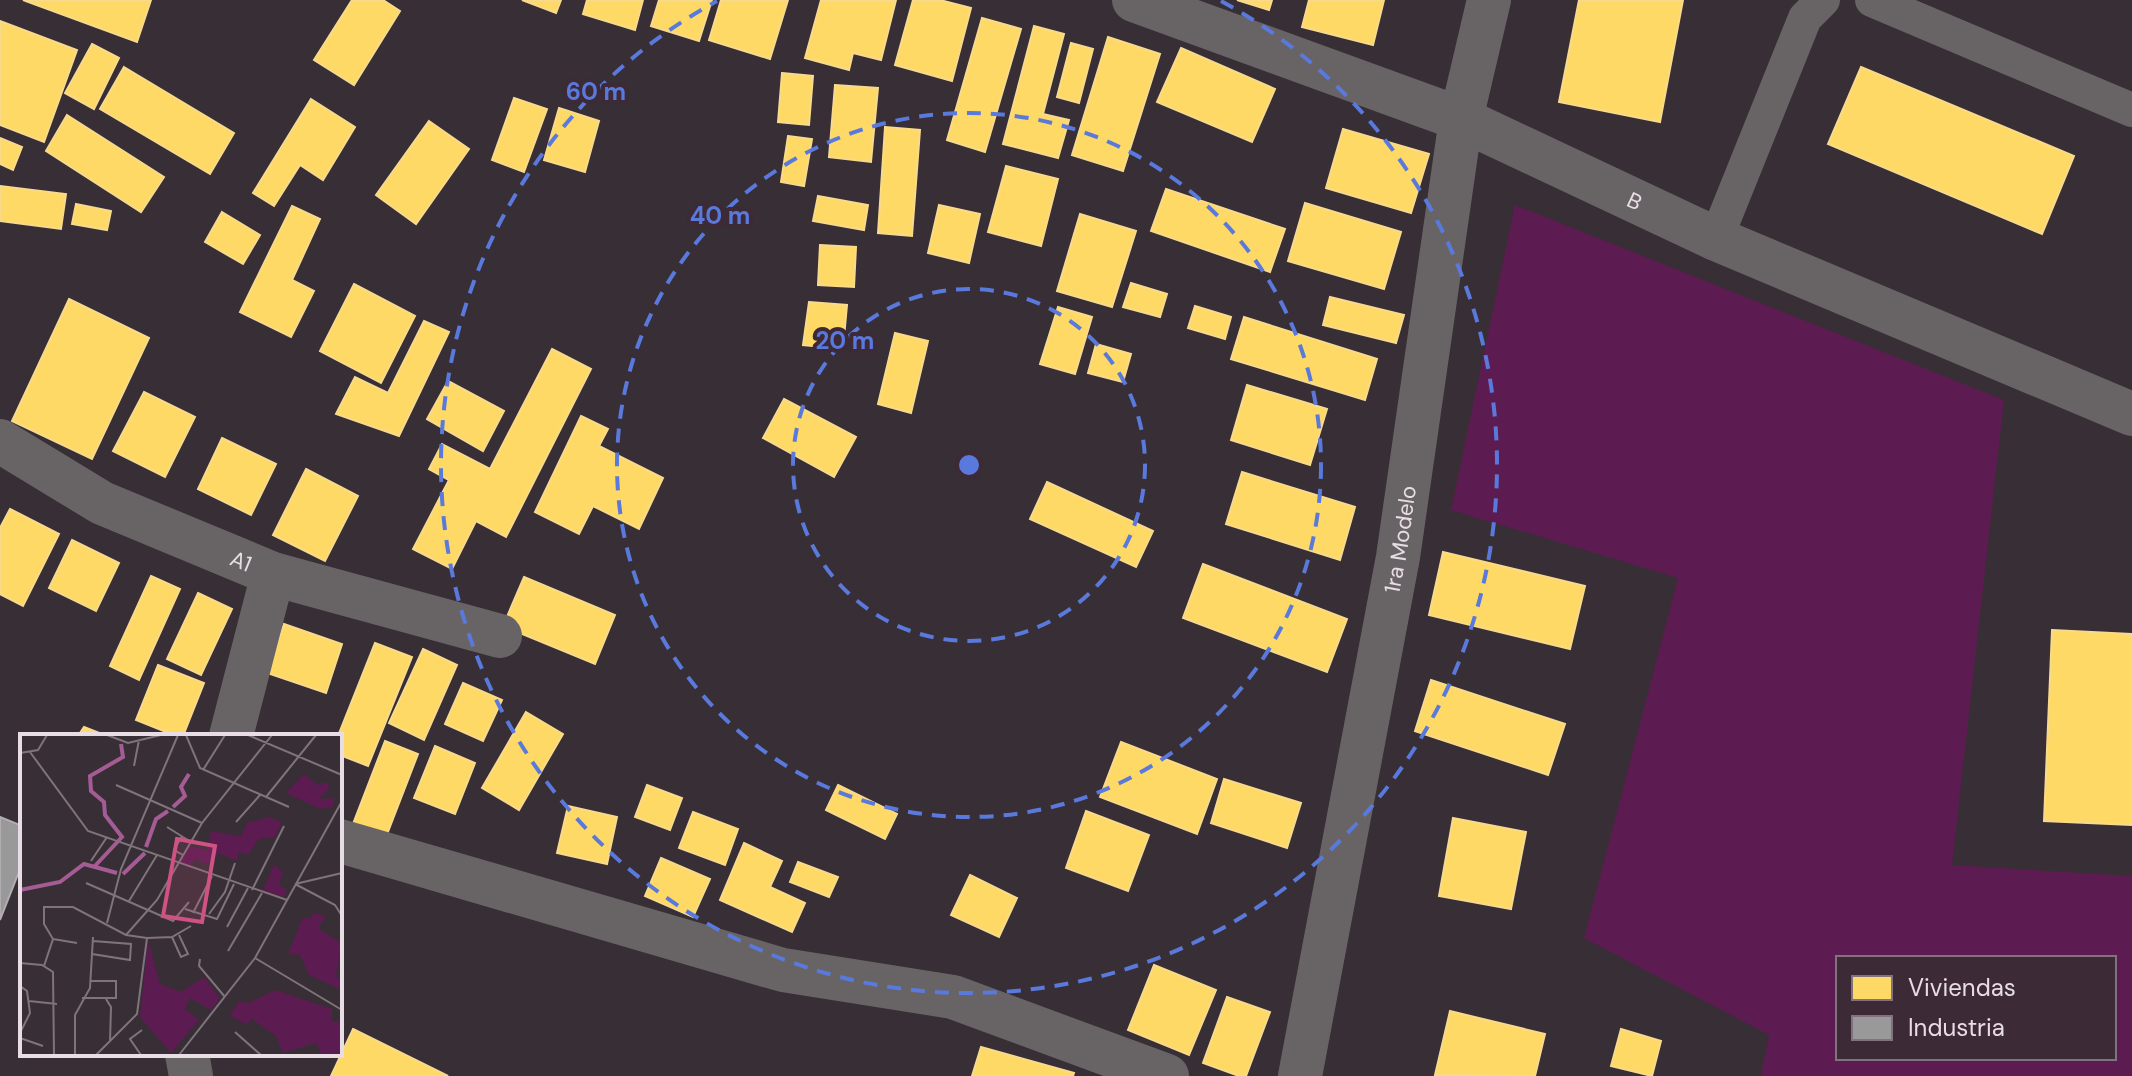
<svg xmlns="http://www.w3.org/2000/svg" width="2132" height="1076" font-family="'DM Sans',sans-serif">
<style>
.green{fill:#5d1c51;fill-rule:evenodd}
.homes{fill:#ffd966;stroke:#f8da8c;stroke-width:2}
.industry{fill:#999;stroke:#b1adb0;stroke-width:2}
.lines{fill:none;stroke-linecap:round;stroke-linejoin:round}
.service{stroke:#686466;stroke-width:34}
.minor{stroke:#686466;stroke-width:44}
.ring{fill:none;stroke:#5a79dc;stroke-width:4;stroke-dasharray:14 10}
.labels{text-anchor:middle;stroke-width:8;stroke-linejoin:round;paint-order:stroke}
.street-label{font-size:22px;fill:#e9dde5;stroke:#3c2a37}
.inset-river{fill:none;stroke:#a55c94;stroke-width:4}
.inset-road{fill:none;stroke:#7f747b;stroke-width:2}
.view{fill:#ce5384;fill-opacity:0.15;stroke:#ce5384;stroke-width:4}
.inset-edge{fill:none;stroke:#e9dde5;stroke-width:4}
.centre{fill:#5a79dc;stroke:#3c2a37;stroke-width:4}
.ring-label{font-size:24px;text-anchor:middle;font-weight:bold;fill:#5a79dc;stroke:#3c2a37;stroke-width:8;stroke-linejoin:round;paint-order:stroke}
</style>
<rect width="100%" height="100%" fill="#382e35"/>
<!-- green -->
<path class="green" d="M1515,205L2004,400L1952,865L2132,876V1076H1761L1769,1035L1584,938L1678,578L1451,510ZM1838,958H2114V1058H1838Z"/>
<!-- homes -->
<g class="homes">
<path d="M23,0H151L137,42Z"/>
<path d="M352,0H383L400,11L354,85L314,60Z"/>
<path d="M522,0H561L556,13Z"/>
<path d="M587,0H643L635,30L583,14Z"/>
<path d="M659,0H712L699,41L651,26Z"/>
<path d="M721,0H788L770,59L709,40Z"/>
<path d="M821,0H896L881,60L853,53L849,70L805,58Z"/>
<path d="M913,0H940L971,8L952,81L895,65Z"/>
<path d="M1237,0H1272L1269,10Z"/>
<path d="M1309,0H1384L1373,45L1302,27Z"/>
<path d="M1579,0H1683L1660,122L1559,102Z"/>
<path d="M982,18L1021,29L985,152L947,140Z"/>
<path d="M0,21L77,50L44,142L0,125Z"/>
<path d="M1034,26L1064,34L1043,114L1069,120L1058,158L1003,144Z"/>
<path d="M1108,37L1160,54L1123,171L1072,155Z"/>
<path d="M1071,43L1093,49L1079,103L1057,97Z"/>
<path d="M92,44L119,58L94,109L65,93Z"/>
<path d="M1181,48L1275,89L1252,142L1157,102Z"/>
<path d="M124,67L234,133L210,174L100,109Z"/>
<path d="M1861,67L2074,156L2042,234L1828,144Z"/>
<path d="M782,73L813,76L809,125L778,122Z"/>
<path d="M835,85L878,88L871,162L829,157Z"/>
<path d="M514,98L547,109L524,172L492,160Z"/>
<path d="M311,99L355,127L323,180L300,165L274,206L253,193Z"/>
<path d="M559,108L599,121L585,172L544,160Z"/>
<path d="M67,115L164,177L141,212L46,151Z"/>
<path d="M429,121L469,149L416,224L376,195Z"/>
<path d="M885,127L920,130L912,236L878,233Z"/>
<path d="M1343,129L1429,154L1411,213L1326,188Z"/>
<path d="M788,136L812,139L804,186L781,182Z"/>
<path d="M0,138L22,147L13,170L0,164Z"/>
<path d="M1006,166L1058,179L1041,246L988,232Z"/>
<path d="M0,186L66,194L61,229L0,221Z"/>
<path d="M1166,189L1285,229L1270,272L1151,231Z"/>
<path d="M818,196L868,205L864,230L813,221Z"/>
<path d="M1305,203L1401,232L1384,289L1288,261Z"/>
<path d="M76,204L111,211L107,230L72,224Z"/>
<path d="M939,205L980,214L969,263L928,253Z"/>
<path d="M292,206L320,219L292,280L314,291L291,337L240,312Z"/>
<path d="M222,212L260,235L243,264L205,242Z"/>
<path d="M1080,214L1136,231L1112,307L1057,291Z"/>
<path d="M820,245L856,247L854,287L818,285Z"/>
<path d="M1131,283L1167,294L1160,317L1123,307Z"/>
<path d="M354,284L415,316L381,383L320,351Z"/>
<path d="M1330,297L1404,315L1396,343L1323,325Z"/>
<path d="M69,299L149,338L92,459L12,421Z"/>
<path d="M809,302L847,305L843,349L803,345Z"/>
<path d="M1195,306L1231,317L1225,339L1188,328Z"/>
<path d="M1058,307L1092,317L1075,374L1040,364Z"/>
<path d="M1244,317L1377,359L1365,400L1231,359Z"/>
<path d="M424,321L449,332L399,436L336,414L355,377L388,393Z"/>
<path d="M895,333L928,341L911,413L878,404Z"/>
<path d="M1096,344L1131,354L1123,382L1088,373Z"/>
<path d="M552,349L591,369L506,537L476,521L452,569L413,549L449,480L429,469L442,444L490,469Z"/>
<path d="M448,381L504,411L483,451L427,419Z"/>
<path d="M1247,385L1327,409L1310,465L1231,440Z"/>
<path d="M144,392L195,417L165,477L113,451Z"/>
<path d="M784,399L856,437L834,477L763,438Z"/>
<path d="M581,416L608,429L599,446L663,478L639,529L593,506L579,534L535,512Z"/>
<path d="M222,438L276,464L251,515L198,489Z"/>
<path d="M306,469L358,496L325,561L273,535Z"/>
<path d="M1242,472L1355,507L1340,560L1226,524Z"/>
<path d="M1047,482L1153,531L1136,567L1030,519Z"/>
<path d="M10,509L59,534L23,606L0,594V528Z"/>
<path d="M72,540L119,563L96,611L49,588Z"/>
<path d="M1443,552L1585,586L1570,649L1429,615Z"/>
<path d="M1203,564L1347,619L1327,672L1183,618Z"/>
<path d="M151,576L180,589L139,680L110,666Z"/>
<path d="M524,577L615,615L595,664L503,626Z"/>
<path d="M198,593L232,609L201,675L167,659Z"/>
<path d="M284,624L342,644L326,693L267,673Z"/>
<path d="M2052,630L2132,634V825L2044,821Z"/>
<path d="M375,643L412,657L368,766L340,755V736H338Z"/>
<path d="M423,649L457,665L424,740L389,723Z"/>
<path d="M158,665L204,683L183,736H176L136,720Z"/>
<path d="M1431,680L1565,724L1548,775L1415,731Z"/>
<path d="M463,683L502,700L483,741L445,724Z"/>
<path d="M526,712L563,734L519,810L482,788Z"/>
<path d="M84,727L107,736H78Z"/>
<path d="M385,741L418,754L386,837L353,824Z"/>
<path d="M1121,742L1217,779L1197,834L1100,797Z"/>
<path d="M435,746L475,763L455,814L414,798Z"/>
<path d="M1224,779L1301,803L1287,848L1211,823Z"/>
<path d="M647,785L682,798L670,830L635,817Z"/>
<path d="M838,785L897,814L885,839L826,810Z"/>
<path d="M568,806L617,817L607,864L557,853Z"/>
<path d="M1086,811L1149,835L1128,891L1066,868Z"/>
<path d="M693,812L738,829L725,865L679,848Z"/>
<path d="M1453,818L1526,832L1511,909L1439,896Z"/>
<path d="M744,843L782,861L770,887L805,903L792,932L720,900Z"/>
<path d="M661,858L710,879L693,917L645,896Z"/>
<path d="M798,862L838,877L829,897L790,882Z"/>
<path d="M970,875L1017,898L999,937L951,915Z"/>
<path d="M1154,965L1216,990L1189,1055L1128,1030Z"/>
<path d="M1227,997L1270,1012L1246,1076H1239L1203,1063Z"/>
<path d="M1450,1011L1545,1034L1535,1076L1435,1075Z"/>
<path d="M353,1029L448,1076H331Z"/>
<path d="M1621,1029L1661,1041L1652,1076L1611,1066Z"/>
<path d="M981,1047L1074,1073L1073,1076H972Z"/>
</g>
<!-- industry -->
<path class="industry" d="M0,817L22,826V864L0,920Z"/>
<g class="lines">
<!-- service -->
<g class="service">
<path d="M1872,0L2132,110"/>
<path d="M1716,239L1805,18L1823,0"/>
</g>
<!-- minor -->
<g class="minor">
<path id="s1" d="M1134,0L1461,119L1716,239L2132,414"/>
<path id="s2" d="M0,441L102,503L273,574L500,636"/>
<path d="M231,736L273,574"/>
<path d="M340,841L783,970L953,997L1167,1076"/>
<path d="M187,1054L191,1076"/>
<path id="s3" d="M1300,1076L1398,557L1461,119L1489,0"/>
</g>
</g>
<!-- distance rings -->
<g class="ring">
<circle cx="969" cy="465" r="176"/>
<circle cx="969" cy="465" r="352"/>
<path d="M1221 1A528 528 0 1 1 717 1"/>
</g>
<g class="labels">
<!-- street labels -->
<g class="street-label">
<text dy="8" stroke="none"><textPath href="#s1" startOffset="540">B</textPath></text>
<text dy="8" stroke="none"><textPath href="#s3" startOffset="546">1ra Modelo</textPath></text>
<text dy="8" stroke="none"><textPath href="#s2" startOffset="270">A1</textPath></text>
</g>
</g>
<!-- overview -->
<g transform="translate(20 734)">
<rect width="322" height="322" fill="#382e35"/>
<path d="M284,40L298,51L307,48L310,53L300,65L314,64L313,73L300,75L266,59ZM248,83L262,88L255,103L239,105L228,121L219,118L217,127L199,119L187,130L175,125L171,132L160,128L170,112L187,116L191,97L221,102L227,89ZM254,130L263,138L259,150L267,157L264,163L243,157ZM293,179L306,182L298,194L322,210L316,242L322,246V256L289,241L280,221L268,220L283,183L290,185ZM128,206L140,250L161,258L184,243L200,264L191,276L170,264L165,275L179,286L151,319L120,283ZM256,256L312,275V288L322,287V321H302L296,309L263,319L256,302L232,285L226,291L210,281L219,267L228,269Z" fill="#5d1c51"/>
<path class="inset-river" d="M153,73L165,62L161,53L169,40M126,113L136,85L148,77M74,133L102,103L85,81L84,68L71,57L70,42L103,23L101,10M103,140L125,119M0,156L40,148L64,130L97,139"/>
<path class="inset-road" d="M87,1L108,9L141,1M166,1L180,34L269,73M228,1L322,41M10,18L68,97L267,166M0,19L18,16L27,1M114,32L119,6M183,36L205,1M96,51L182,89M246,63L296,1M216,88L240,61M147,93L171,108M162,102L154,116L163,121M71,127L87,103M66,149L153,187L169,168M275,150L315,171L322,182M275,150L322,139M232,156L264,92M109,167L137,121M165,175L197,185L214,150M173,179L192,142M189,180L205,158L215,129M87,189L101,135L158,1M207,193L228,154M106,201L137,166L182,89L252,1M152,203L161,223L168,220L159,201M33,205L57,209M208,217L242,159M72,220L110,226L111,210L73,207M235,224L322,276M180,225L179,232L205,263M0,229L22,231L33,238L34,321M24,232L33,205L24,190V173H53L106,201L127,204L152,203L171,192M0,252L7,257L10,279L0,299M62,264H96V247H71M86,265L91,273L90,308M9,267L37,270M215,298L241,321M0,304L23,312M55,321V281L70,254L73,203M76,321L117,280L127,204M121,321L110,305L122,296M159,321L235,224L322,67"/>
<path class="view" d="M157,105L195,112L182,188L143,182Z"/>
<rect width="322" height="322" class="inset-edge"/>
</g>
<circle cx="969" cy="465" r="12" class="centre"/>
<g class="ring-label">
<text x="596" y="100">60 m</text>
<text x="720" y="224">40 m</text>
<text x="845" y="349">20 m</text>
</g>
<!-- legend -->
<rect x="1836" y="956" width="280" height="104" fill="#3c2a37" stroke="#81727d" stroke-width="2"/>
<rect x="1852" y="976" width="40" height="24" fill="#ffd966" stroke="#81727d" stroke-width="2"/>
<text x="1908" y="996" font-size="24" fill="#e9dde5">Viviendas</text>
<rect x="1852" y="1016" width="40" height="24" fill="#999999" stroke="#81727d" stroke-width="2"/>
<text x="1908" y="1036" font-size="24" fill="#e9dde5">Industria</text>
</svg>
